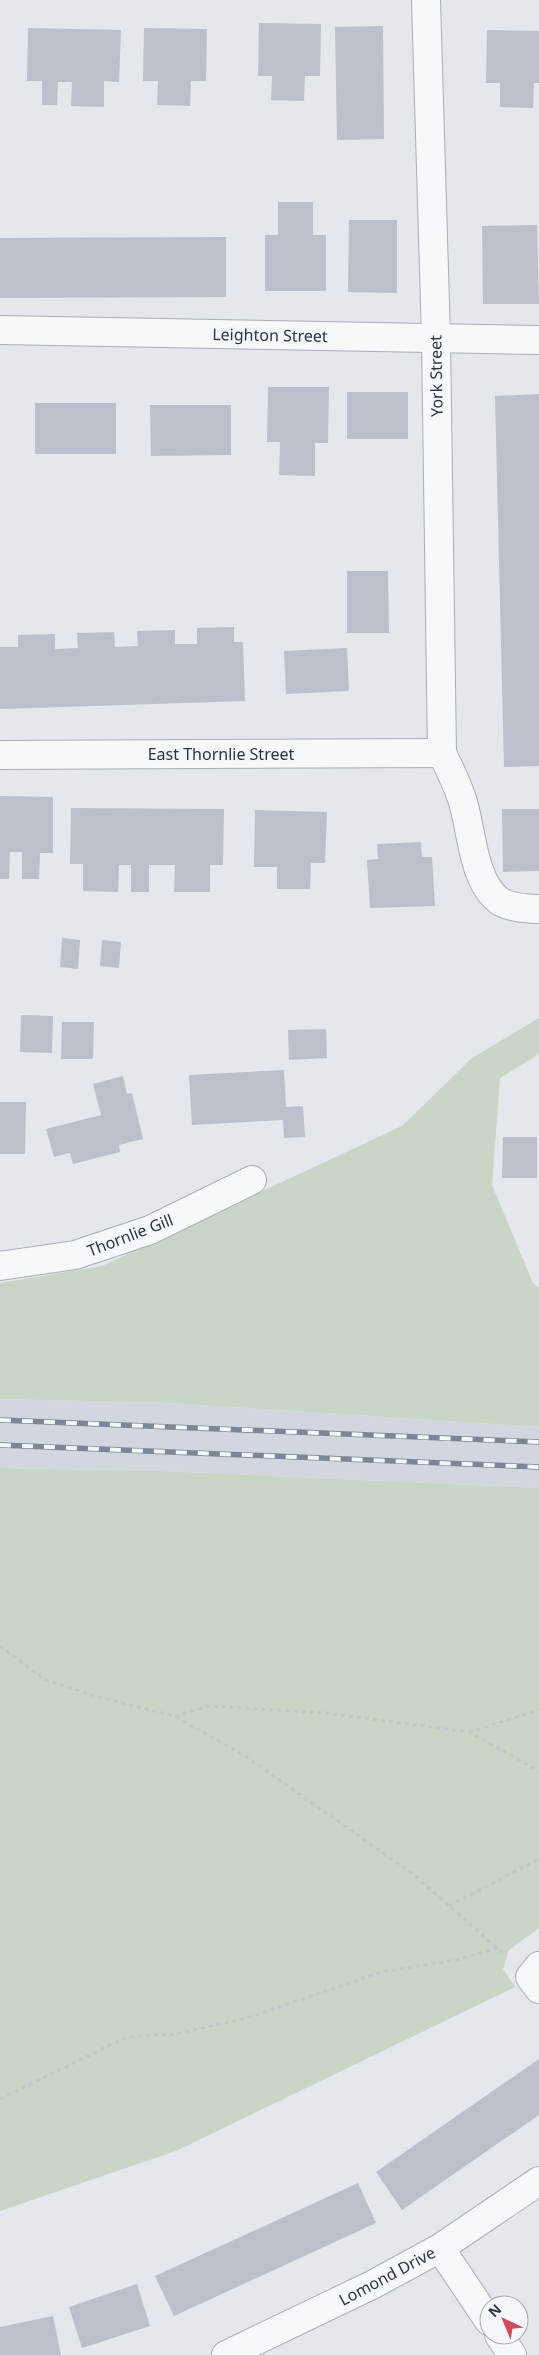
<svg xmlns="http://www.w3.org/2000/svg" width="539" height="2355" font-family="'Noto Sans',sans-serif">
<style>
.built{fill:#d2d6de}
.green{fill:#c9d6c5}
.building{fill:#bbc0ca}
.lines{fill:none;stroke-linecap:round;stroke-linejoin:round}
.minor-casing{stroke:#a9aeb7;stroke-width:30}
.path{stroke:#c2c5cb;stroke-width:3;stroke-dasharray:4 4;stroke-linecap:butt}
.minor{stroke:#f7f8fa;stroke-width:28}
.rail-casing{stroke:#7d8696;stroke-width:5.5}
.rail{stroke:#f4f6f9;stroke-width:4;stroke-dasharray:11;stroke-linecap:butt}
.labels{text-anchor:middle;stroke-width:5;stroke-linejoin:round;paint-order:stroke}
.street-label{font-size:16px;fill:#2b3445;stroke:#f4f6f9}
</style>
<rect width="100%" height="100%" fill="#e4e7ec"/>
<!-- built -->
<path class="built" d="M0,1399L171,1403L539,1427V1488L161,1471L0,1468Z"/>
<!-- green -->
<g class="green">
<path d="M539,1018V1054L500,1078L492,1185L533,1283L539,1288V1427L171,1403L0,1399V1283L102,1266L402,1126L472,1058Z"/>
<path d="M0,1468L161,1471L539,1488V1928L509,1950L503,1969L515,1987L176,2151L0,2211Z"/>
</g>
<!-- building -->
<g class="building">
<path d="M259,23L321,24L320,76H305L304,101L271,100L272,76H258Z"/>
<path d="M383,26L384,139L337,140L335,27Z"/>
<path d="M28,28L121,30L119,82L104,81V107L71,106L72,82H58L57,105H42V81H27Z"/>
<path d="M144,28L207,29L206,81H191L190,106L157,105L158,81H143Z"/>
<path d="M487,30L539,31V83H534L533,108L500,107V83H486Z"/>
<path d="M278,202H313V235H326V291H265V235H278Z"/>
<path d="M349,220H397V293L348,292Z"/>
<path d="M537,225L539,304H483L482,226Z"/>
<path d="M226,237V297L0,298V238Z"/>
<path d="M268,387H329L328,443H315V476L279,475L280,442H267Z"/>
<rect x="347" y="392" width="61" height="47"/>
<path d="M539,394V766L504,767L495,396Z"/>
<rect x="35" y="403" width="81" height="51"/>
<path d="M150,405H231V455L151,456Z"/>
<path d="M347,571H388L389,633H347Z"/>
<path d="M234,627V642H243L245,701L0,709V647H18V635L55,634V649L78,648L77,633L114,632L115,647L138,646L137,631L175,630V644H197V628Z"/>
<path d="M347,648L349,691L286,694L284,651Z"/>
<path d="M0,796L53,797V853H40L39,879H22V852H10L9,879H0Z"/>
<path d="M71,808L224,809L223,865H210V892H174L175,865H149V892H131V865H119L118,892L83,891V864H70Z"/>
<path d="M502,809H539V871L503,872Z"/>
<path d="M255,810L327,812L325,863H311L310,889H277V867H254Z"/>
<path d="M421,842L422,857H432L435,906L370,908L367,860L378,859L377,844Z"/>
<path d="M62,938L80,940L78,969L60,967Z"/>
<path d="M102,940L121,942L119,968L100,966Z"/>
<path d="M21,1015L53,1016L52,1053L20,1052Z"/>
<path d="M62,1022H94L93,1059H61Z"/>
<path d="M326,1029L327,1058L289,1060L288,1030Z"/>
<path d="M284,1070L286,1107L303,1106L305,1137L284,1138L283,1120L192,1125L189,1075Z"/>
<path d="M123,1076L127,1094L132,1093L143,1139L119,1145L120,1152L73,1164L70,1153L54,1157L46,1129L101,1115L93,1084Z"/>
<path d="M0,1102H26L25,1154H0Z"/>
<path d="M503,1137H537V1178H502Z"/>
<path d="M539,2059V2115L402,2210L376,2172Z"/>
<path d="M358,2183L376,2223L174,2316L155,2276Z"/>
<path d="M137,2284L150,2326L82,2348L69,2307Z"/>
<path d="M53,2316L61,2355H0V2327Z"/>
</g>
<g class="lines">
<defs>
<g id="minor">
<path d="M426,0L436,338L442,753C449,768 457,783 462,799C472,828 472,883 501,902C512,908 527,909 539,909"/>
<path d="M0,330L539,340"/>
<path d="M0,755L442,753"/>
<path d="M0,1266L75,1255L150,1230L252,1180"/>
<path d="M539,1966L530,1977L539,1989"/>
<path d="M440,2248L489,2321"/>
<path d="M499,2335L512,2355"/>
<path d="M226,2355L372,2285L440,2248L539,2181"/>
</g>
</defs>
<!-- minor casing -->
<use href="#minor" class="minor-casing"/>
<!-- path -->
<g class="path">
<path d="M0,1646L44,1679L98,1697L174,1716L247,1757L413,1874L505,1955"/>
<path d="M175,1716L209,1706L325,1713L469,1732L539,1771"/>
<path d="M469,1732L539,1710"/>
<path d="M449,1906L539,1859"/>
<path d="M0,2099L127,2037L176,2034L247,2018L381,1972L456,1960L497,1948"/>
</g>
<!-- minor -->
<use href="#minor" class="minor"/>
<defs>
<g id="rail">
<path d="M0,1420L539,1442"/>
<path d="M0,1445L539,1467"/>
</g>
</defs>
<!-- rail casing -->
<use href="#rail" class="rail-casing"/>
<!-- rail -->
<use href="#rail" class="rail"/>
</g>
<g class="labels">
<!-- street labels -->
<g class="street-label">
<text transform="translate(270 335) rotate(1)" y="6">Leighton Street</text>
<text transform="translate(436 376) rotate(-91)" y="6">York Street</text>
<text x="221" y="760">East Thornlie Street</text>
<text transform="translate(130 1235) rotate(-21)" y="6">Thornlie Gill</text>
<text transform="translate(387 2276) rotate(-28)" y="6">Lomond Drive</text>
</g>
</g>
<!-- north arrow -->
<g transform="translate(504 2320) rotate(316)"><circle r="24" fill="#f4f6f9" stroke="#a4a8b1"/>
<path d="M0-4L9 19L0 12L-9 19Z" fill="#d1495b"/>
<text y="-8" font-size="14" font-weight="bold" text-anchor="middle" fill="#2b3445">N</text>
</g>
</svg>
